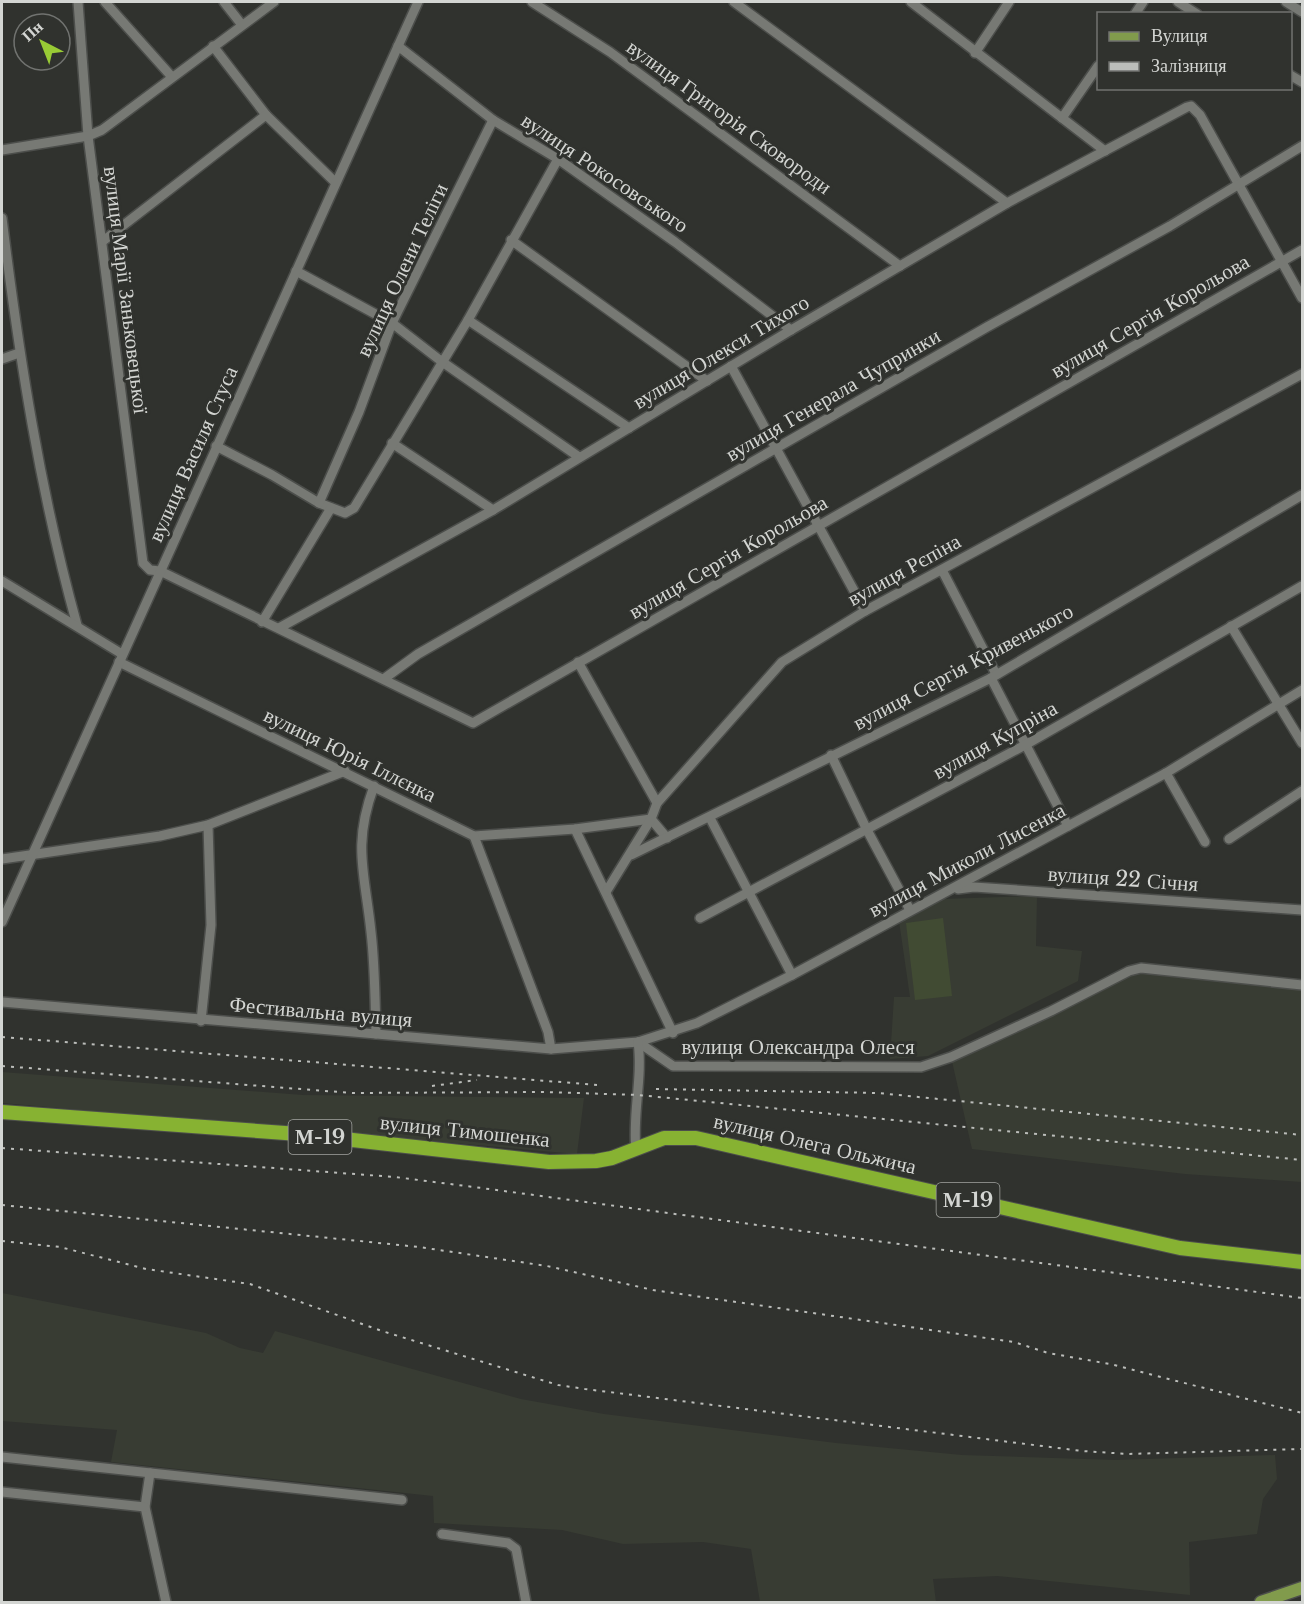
<svg xmlns="http://www.w3.org/2000/svg" width="1304" height="1604" font-family="'Libre Baskerville',serif">
<style>
.built{fill:#383c33}
.green{fill:#414b33}
.lines{fill:none;stroke-linecap:round;stroke-linejoin:round}
.minor-casing{stroke:#4c4e4b;stroke-width:12}
.major-casing{stroke:#4c4e4b;stroke-width:15}
.highway-casing{stroke:#4c4e4b;stroke-width:16}
.minor{stroke:#777974;stroke-width:9}
.major{stroke:#819b4c;stroke-width:12}
.highway{stroke:#87b232;stroke-width:14}
.rail{stroke:#bbbdba;stroke-width:2;stroke-dasharray:3 6;stroke-linecap:butt}
.labels{text-anchor:middle;stroke-width:6;stroke-linejoin:round;paint-order:stroke}
.shield{fill:#30322e;stroke:#a2a4a1;stroke-width:1.5}
.shield-label{font-size:20px;font-weight:bold;fill:#d3d5d2}
.street-label{font-size:21px;fill:#d3d5d2;stroke:#30322e}
</style>
<rect width="100%" height="100%" fill="#30322e"/>
<!-- built -->
<g class="built">
<path d="M1037,896L1036,946L1082,951L1078,981L928,1056L890,1059L894,997H910L899,921L943,899Z"/>
<path d="M1129,971L1302,985V1182L1185,1174L972,1149L951,1057Z"/>
<path d="M2,1072L303,1095L584,1098L577,1154L2,1103Z"/>
<path d="M2,1293L206,1333L240,1348L263,1353L275,1331L521,1399L604,1414L836,1443L962,1455L1116,1460L1275,1455L1277,1479L1263,1499L1257,1534L1189,1542L1190,1595L997,1576L933,1579L936,1602H760L751,1549L703,1542L623,1544L562,1530L434,1523L433,1496L111,1462L117,1430L2,1421Z"/>
</g>
<!-- green -->
<path class="green" d="M943,918L952,996L915,1000L906,923Z"/>
<g class="lines">
<defs>
<g id="minor">
<path d="M78,2L88,136L143,563L150,570L160,571L473,723L1302,250"/>
<path d="M105,2L172,77"/>
<path d="M224,2L242,25"/>
<path d="M532,2L610,52L900,266"/>
<path d="M734,2L1007,203"/>
<path d="M911,2L1105,151"/>
<path d="M1178,2L1197,14"/>
<path d="M1286,2L1302,12"/>
<path d="M1135,14L1143,2"/>
<path d="M213,46L266,115"/>
<path d="M398,46L493,120L558,159L675,242L791,330"/>
<path d="M975,53L1009,2"/>
<path d="M1290,75L1302,82"/>
<path d="M1062,118L1098,66"/>
<path d="M2,150L88,136L102,130L274,2"/>
<path d="M2,218C19,356 40,492 77,625"/>
<path d="M511,240L707,381"/>
<path d="M103,241L266,115L335,182"/>
<path d="M296,271L392,323L441,361L579,457"/>
<path d="M468,320L629,428"/>
<path d="M2,359L19,353"/>
<path d="M731,366L865,611"/>
<path d="M392,443L493,510"/>
<path d="M216,446L272,475L319,503L345,513L354,508L468,320L558,159"/>
<path d="M319,503L359,412L392,323L493,120"/>
<path d="M942,570L996,674"/>
<path d="M2,581L122,654"/>
<path d="M262,622L331,508"/>
<path d="M1231,626L1302,743"/>
<path d="M279,628L493,510L791,330L1007,203L1187,107L1191,106L1200,115L1302,298"/>
<path d="M119,662L474,836L575,829L651,819L667,838"/>
<path d="M578,662L657,803"/>
<path d="M385,678L418,654L987,327L1170,226L1302,146"/>
<path d="M991,678L1068,826"/>
<path d="M831,755L867,830L910,910"/>
<path d="M1166,773L1205,842"/>
<path d="M374,786C352,846 365,873 371,932C375,966 375,1001 376,1034"/>
<path d="M710,818L792,975"/>
<path d="M575,829L673,1033"/>
<path d="M474,836L548,1032L551,1049"/>
<path d="M1229,839L1302,791"/>
<path d="M631,855L991,678L1302,495"/>
<path d="M2,859L160,836L208,825L345,771"/>
<path d="M958,889L974,887L1302,910"/>
<path d="M606,892L651,819L657,803L782,662L865,611L1302,374"/>
<path d="M700,918L1025,745L1302,586"/>
<path d="M2,922L418,2"/>
<path d="M2,1002L551,1049L638,1042L697,1023L792,975L1166,773L1302,690"/>
<path d="M201,1021L211,925L208,825"/>
<path d="M638,1042L673,1066L921,1067L951,1057L1051,1011L1129,971L1141,968L1302,985"/>
<path d="M636,1150C632,1114 643,1078 638,1042"/>
<path d="M2,1457L402,1500"/>
<path d="M150,1473L145,1507L166,1602"/>
<path d="M2,1492L145,1507"/>
<path d="M442,1534L508,1543L516,1549L526,1602"/>
</g>
<path id="major" d="M1261,1602L1302,1588"/>
<path id="highway" d="M2,1112L299,1134L549,1162L596,1161L612,1158L664,1138H696L1180,1248L1302,1262"/>
</defs>
<!-- minor casing -->
<use href="#minor" class="minor-casing"/>
<!-- major casing -->
<use href="#major" class="major-casing"/>
<!-- highway casing -->
<use href="#highway" class="highway-casing"/>
<!-- minor -->
<use href="#minor" class="minor"/>
<!-- major -->
<use href="#major" class="major"/>
<!-- highway -->
<use href="#highway" class="highway"/>
<!-- rail -->
<g class="rail">
<path d="M2,1037L597,1085"/>
<path d="M2,1066L352,1093L546,1092L638,1095L1302,1160"/>
<path d="M432,1086L477,1080"/>
<path d="M656,1089L878,1093L1302,1135"/>
<path d="M2,1148L395,1177L474,1187L1302,1298"/>
<path d="M2,1205L419,1247L547,1266L653,1290L1014,1342L1048,1353L1110,1364L1302,1413"/>
<path d="M2,1241L60,1247L146,1269L250,1284L382,1331L558,1385L585,1389L1082,1451L1128,1454L1302,1449"/>
</g>
</g>
<g class="labels">
<!-- shield labels -->
<g class="shield">
<rect x="288.5" y="1120" width="63" height="34" rx="4.5"/>
<rect x="936.5" y="1183" width="63" height="34" rx="4.5"/>
</g>
<g class="shield-label">
<text x="320" y="1144">М-19</text>
<text x="968" y="1207">М-19</text>
</g>
<!-- street labels -->
<g class="street-label">
<text transform="translate(729 117) rotate(36)" y="7">вулиця Григорія Сковороди</text>
<text transform="translate(605 173) rotate(34)" y="7">вулиця Рокосовського</text>
<text transform="translate(402 270) rotate(-65)" y="7">вулиця Олени Теліги</text>
<text transform="translate(126 290) rotate(83)" y="7">вулиця Марії Заньковецької</text>
<text transform="translate(1150 316) rotate(-30)" y="7">вулиця Сергія Корольова</text>
<text transform="translate(721 352) rotate(-31)" y="7">вулиця Олекси Тихого</text>
<text transform="translate(833 395) rotate(-30)" y="7">вулиця Генерала Чупринки</text>
<text transform="translate(193 454) rotate(-66)" y="7">вулиця Василя Стуса</text>
<text transform="translate(728 557) rotate(-30)" y="7">вулиця Сергія Корольова</text>
<text transform="translate(904 570) rotate(-29)" y="7">вулиця Рєпіна</text>
<text transform="translate(963 667) rotate(-28)" y="7">вулиця Сергія Кривенького</text>
<text transform="translate(995 740) rotate(-29)" y="7">вулиця Купріна</text>
<text transform="translate(350 755) rotate(26)" y="7">вулиця Юрія Іллєнка</text>
<text transform="translate(967 860) rotate(-28)" y="7">вулиця Миколи Лисенка</text>
<text transform="translate(1123 879) rotate(4)" y="7">вулиця 22 Січня</text>
<text transform="translate(321 1012) rotate(5)" y="7">Фестивальна вулиця</text>
<text x="798" y="1054">вулиця Олександра Олеся</text>
<text transform="translate(465 1131) rotate(6)" y="7">вулиця Тимошенка</text>
<text transform="translate(815 1144) rotate(13)" y="7">вулиця Олега Ольжича</text>
</g>
</g>
<!-- border -->
<rect width="1304" height="1604" fill="none" stroke="#d3d5d2" stroke-width="6"/>
<!-- legend -->
<rect x="1097" y="12" width="195" height="78" fill="#30322e" stroke="#717370" stroke-width="1.5"/>
<rect x="1109" y="32" width="30" height="9" fill="#819b4c" stroke="#717370" stroke-width="1.5"/>
<text x="1151" y="42" font-size="18" fill="#d3d5d2">Вулиця</text>
<rect x="1109" y="62" width="30" height="9" fill="#bbbdba" stroke="#717370" stroke-width="1.5"/>
<text x="1151" y="72" font-size="18" fill="#d3d5d2">Залізниця</text>
<!-- north arrow -->
<g transform="translate(42 42) rotate(318)"><circle r="28" fill="#30322e" stroke="#717370" stroke-width="1.5"/>
<path d="M0-4.5L10 22L0 15L-10 22Z" fill="#99cb35"/>
<text y="-9" font-size="16" font-weight="bold" text-anchor="middle" fill="#d3d5d2">Пн</text>
</g>
</svg>
